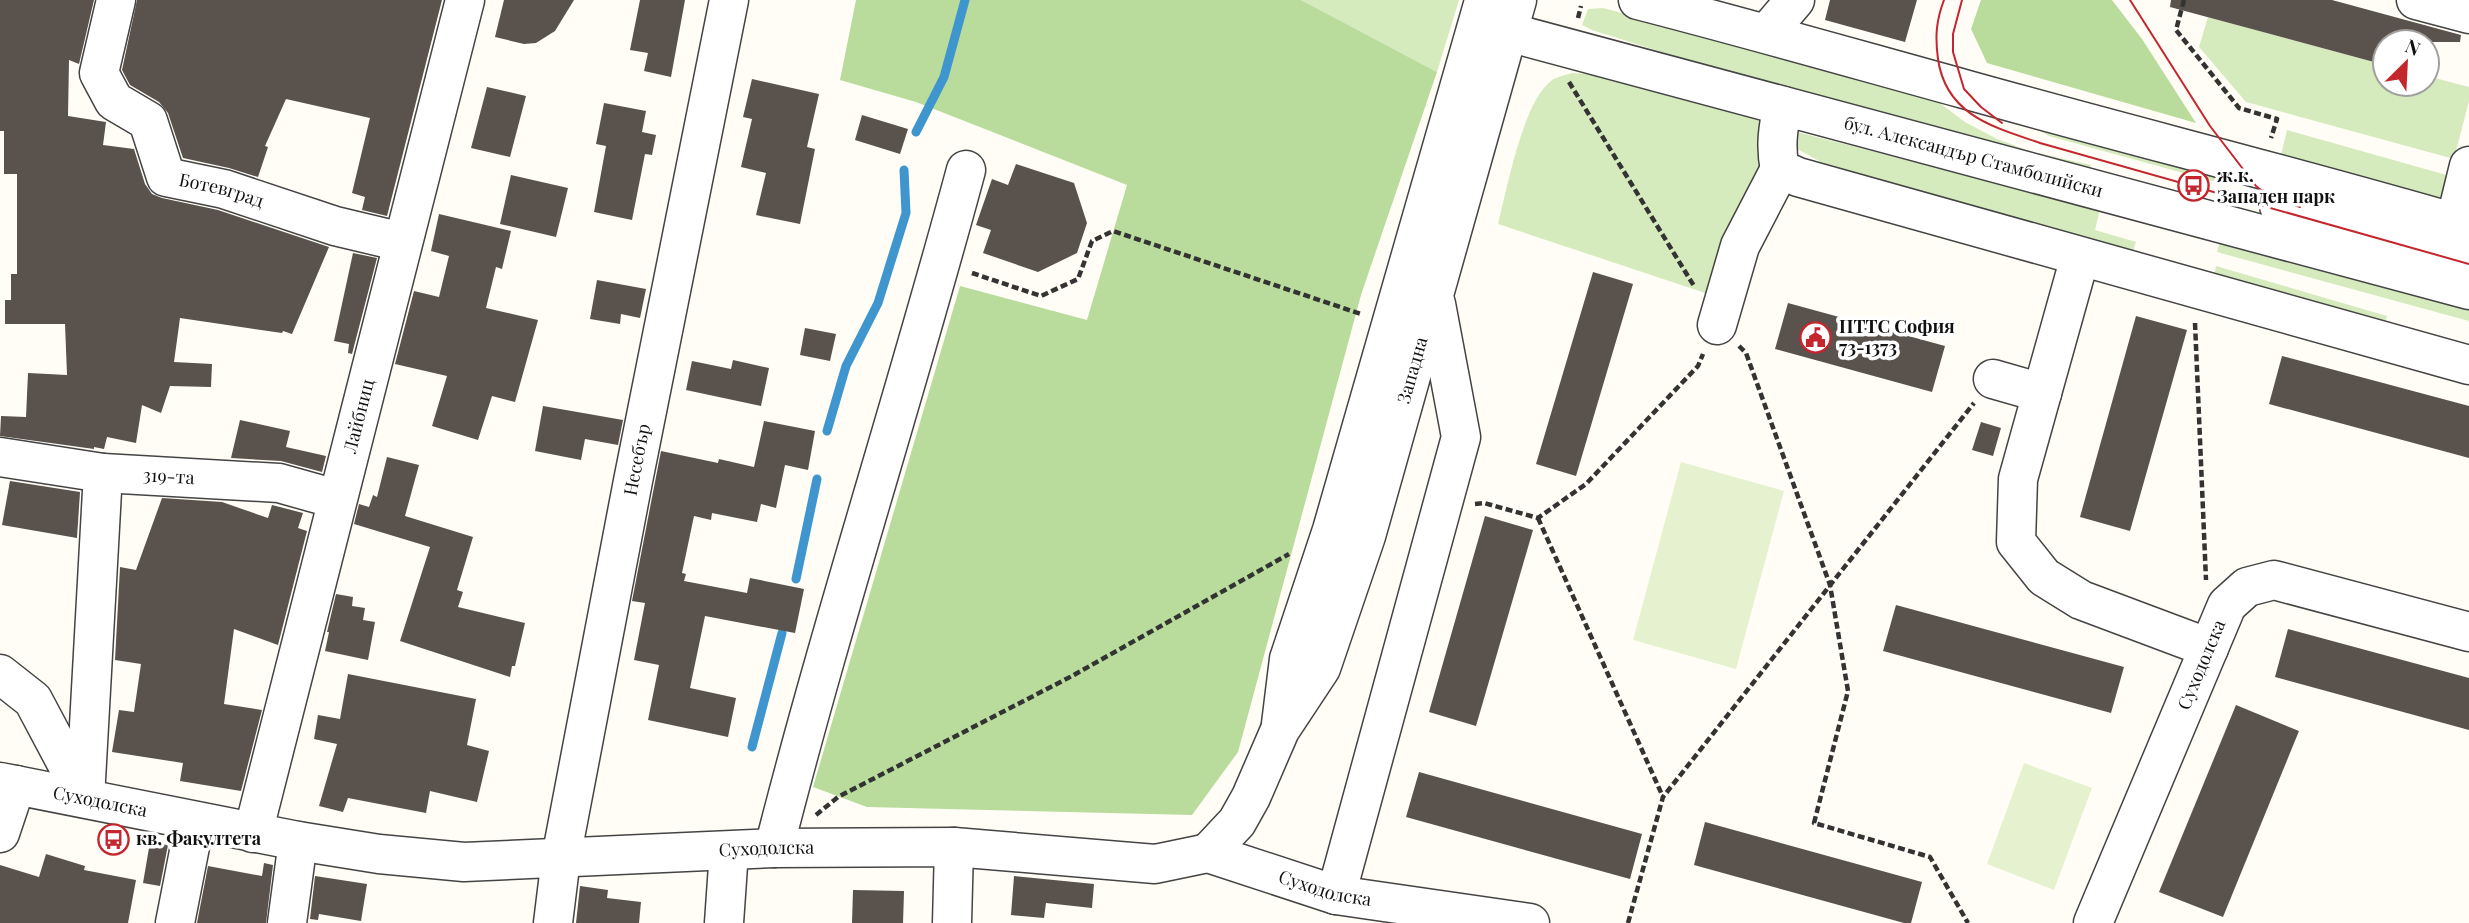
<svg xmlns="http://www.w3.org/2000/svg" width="2469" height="923" font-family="'Playfair Display',serif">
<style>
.green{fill:#d5ebbd}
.forest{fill:#b9dc9c}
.pitch{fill:#e6f2cf}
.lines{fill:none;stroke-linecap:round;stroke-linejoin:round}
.stream{stroke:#3f96cf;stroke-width:9}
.building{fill:#5a524d}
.minor-casing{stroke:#444;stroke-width:41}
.path{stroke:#333;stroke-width:4.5;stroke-dasharray:7 3.5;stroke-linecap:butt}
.minor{stroke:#fff;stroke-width:38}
.tram{stroke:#c4262e;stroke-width:2}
.labels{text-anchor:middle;stroke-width:7;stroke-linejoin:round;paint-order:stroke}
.street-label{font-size:18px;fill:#111;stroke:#fff}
.poi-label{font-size:18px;font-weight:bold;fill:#111;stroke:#fff;text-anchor:start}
</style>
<rect width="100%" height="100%" fill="#fffdf5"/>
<!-- green -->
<g class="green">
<path d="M1301,0H1459L1437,72Z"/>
<path d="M1603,8L1905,87L1933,98L1965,122L1997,139L2032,152L2091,165L2088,176L1757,82L1592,30L1582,25L1588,9Z"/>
<path d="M2208,17L2385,65V84H2427V76L2469,87V101L2454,159L2246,102L2199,47Z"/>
<path d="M1572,73L1589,74L1765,122L1766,168L1714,296L1498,224C1507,189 1523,102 1551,81C1556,77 1566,75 1572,73Z"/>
<path d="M2035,128L2228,173L2227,185L2049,136Z"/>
<path d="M2287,130L2450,176L2444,202L2281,155Z"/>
<path d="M1797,132L2100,209L2095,230L2136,242L2132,254L1821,162L1794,147Z"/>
<path d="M2221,237L2469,306V321L2217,252Z"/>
<path d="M2216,266L2387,316L2384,328L2213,279Z"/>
</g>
<!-- forest -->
<g class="forest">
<path d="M856,0H1301L1437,72L1361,295L1238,752L1192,815L867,807L813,787L960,286L1087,320L1127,185L916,102L840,80Z"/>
<path d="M1981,0H2112L2142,39L2196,123L1987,63L1971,29Z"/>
</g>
<!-- pitch -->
<g class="pitch">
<path d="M1681,462L1784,491L1736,669L1633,640Z"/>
<path d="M2024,763L2092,788L2054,890L1987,864Z"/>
</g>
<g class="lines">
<!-- stream -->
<g class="stream">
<path d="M916,132L944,77L965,0"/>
<path d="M827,431L846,366L878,303L906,213L904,170"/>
<path d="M796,579L817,479"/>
<path d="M752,747L782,633"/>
</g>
</g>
<!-- building -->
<g class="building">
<path d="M0,0H94L79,64L69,60L68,116L106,122L103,145L134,149L145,184L152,194L162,198L218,210L329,247L292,334L283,331L282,333L180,318L174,362L212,364L211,387L170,386L161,413L142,405L136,443L107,437L104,449L94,447V449L0,436L1,416L26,417L28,373L67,375L65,324H5V300H11V274H17V174H4V131H0Z"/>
<path d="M137,0H442L387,216L362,210L365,197L352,193L370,118L286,99L265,146L268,147L258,177L229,168L183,158L168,113L159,102L130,85L122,70Z"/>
<path d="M504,0H574L555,31L536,43L524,44L495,37Z"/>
<path d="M640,0H685L671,77L644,71L648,53L630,50Z"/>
<path d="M1830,0H1917L1905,42L1825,20Z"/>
<path d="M2171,0H2332L2461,35L2460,42H2385V65L2170,7Z"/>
<path d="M752,79L819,94L807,147L815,149L800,224L756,215L766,173L741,167L752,119L743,117Z"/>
<path d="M487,87L526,96L510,157L471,148Z"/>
<path d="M604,103L646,111L642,132L656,135L652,155L645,154L632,220L594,212L606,146L596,144Z"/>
<path d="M862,115L908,129L900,154L855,140Z"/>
<path d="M1016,164L1074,183L1087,223L1077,253L1038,272L983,253L991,230L976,225L992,179L1008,185Z"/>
<path d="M511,175L568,188L556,237L500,224Z"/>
<path d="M439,214L511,231L502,269L496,267L486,308L538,320L515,402L492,396L478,440L432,426L447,376L395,364L414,291L439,297L449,256L431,251Z"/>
<path d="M353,253L377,258L352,354L348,353L349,344L334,341Z"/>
<path d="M1593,272L1633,284L1576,476L1536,464Z"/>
<path d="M597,280L646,289L640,318L621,314L620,324L590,319Z"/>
<path d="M1788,303L1945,346L1932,392L1775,349Z"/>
<path d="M2136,316L2187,330L2130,531L2080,517Z"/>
<path d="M805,328L836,334L830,361L800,355Z"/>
<path d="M2282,356L2469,406V458L2269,404Z"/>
<path d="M733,360L769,368L761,406L686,390L692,361L731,369Z"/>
<path d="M543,406L623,420L618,445L585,439L581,460L535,451Z"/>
<path d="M240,420L290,431L286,447L326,456L322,472L281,461L231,458Z"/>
<path d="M764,421L815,431L808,470L785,465L776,508L761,504L757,522L712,513L711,520L694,516L682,573L686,574L684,581L747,593L750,578L804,589L795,633L705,616L690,688L736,698L728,737L648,720L659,665L634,660L645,603L632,601L661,451L718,463L719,459L754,467Z"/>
<path d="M1981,422L2001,428L1993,456L1972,450Z"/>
<path d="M387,457L419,465L405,516L473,537L457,590L463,592L458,607L525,623L515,666H512L510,677L400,641L430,547L354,524L359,504L369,507L373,495L377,497Z"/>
<path d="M10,481L80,492L77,538L2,525Z"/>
<path d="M162,498L222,502L268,518L272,505L303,513L298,528L307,531L278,645L234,629L224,704L262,710L241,791L180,781L183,763L112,752L119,710L134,712L141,664L115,660L120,567L136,570Z"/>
<path d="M1485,516L1533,530L1476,726L1429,712Z"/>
<path d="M336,594L353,597L352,606L365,608L363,620L375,622L368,660L325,651L329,632H327Z"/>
<path d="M1896,605L2124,667L2111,713L1883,651Z"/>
<path d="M2288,629L2469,678V730L2275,677Z"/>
<path d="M348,674L476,699L467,745L489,751L477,802L430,791L426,813L348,798L343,812L319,806L337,744L314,739L318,715L340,719Z"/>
<path d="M2236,705L2299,731L2223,917L2159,892Z"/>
<path d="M1419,772L1642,834L1630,879L1406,817Z"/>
<path d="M1705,822L1922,882L1911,923H1904L1694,865Z"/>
<path d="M150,842L168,845L160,886L143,883Z"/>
<path d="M46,854L85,866L84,870L136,880L128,923H0V865L39,877Z"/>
<path d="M264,863L273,865L266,923H197L208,866L262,876Z"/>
<path d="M315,876L367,884L361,921L319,914L318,920L310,919Z"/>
<path d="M1014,876L1094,884L1092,908L1046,903L1044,918L1011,915Z"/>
<path d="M580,886L608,890L607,898L641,902L639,923H576Z"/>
<path d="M853,890L904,891L903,923H852Z"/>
</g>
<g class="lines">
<defs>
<g id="minor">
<path id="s1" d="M116,0L99,73L114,101L148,121L166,177L224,189L335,226L402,242"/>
<path d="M1638,0C1747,28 1855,59 1964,89C2132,136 2301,178 2469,227"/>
<path d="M2416,0L2469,14"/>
<path id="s2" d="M1478,24L2469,290"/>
<path d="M1767,33L1795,0"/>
<path d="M1783,106C1778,127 1775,147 1780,169L1798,177L2469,365"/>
<path d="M2279,206L2469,260"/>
<path d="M2455,223L2469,166"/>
<path d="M2080,257L2018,479L2016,542L2044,577L2081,600L2209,648"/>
<path d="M1717,325L1740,246L1780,169"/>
<path d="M1993,379L2042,393"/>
<path id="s3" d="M0,457L103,473L279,483L336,499"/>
<path d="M0,674L33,700L85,798"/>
<path d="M1281,724L1289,659L1332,530L1484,1"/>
<path id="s4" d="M0,782L298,841L379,854L464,862L774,848L954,847L1155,864L1208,853L1336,895L1530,923"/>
<path d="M85,798L103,473"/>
<path d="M0,833L16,785"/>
<path id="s5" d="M253,833L465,0"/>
<path d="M774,848C832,620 905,397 966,170"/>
<path id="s6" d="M1208,853L1237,822L1251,797L1280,730L1321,668L1366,536L1517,0"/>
<path d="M1336,895L1461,437L1436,304"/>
<path d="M175,923L195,821"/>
<path d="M287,923L298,841"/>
<path id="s7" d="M553,923L561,858L633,481L729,0"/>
<path d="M724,923L729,851"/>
<path d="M952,923L954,847"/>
<path id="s8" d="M2093,923L2227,605L2247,587L2274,580L2469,632"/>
</g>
</defs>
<!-- minor casing -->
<use href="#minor" class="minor-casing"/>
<!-- path -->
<g class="path">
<path d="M2184,0L2176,30L2239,108L2277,119L2271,138"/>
<path d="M1578,18L1581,6"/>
<path d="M1569,82L1694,286"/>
<path d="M972,273L1041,296L1078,279L1092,241L1113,231L1361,314"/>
<path d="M2195,323L2206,580"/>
<path d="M1739,346L1746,353L1830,585L1848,691L1814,823L1930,857L1968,923"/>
<path d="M1475,504L1484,503L1538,518L1586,484L1698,366L1703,354"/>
<path d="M1538,518L1663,797"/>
<path d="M816,815L838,797L1072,676L1289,554"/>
<path d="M1628,923L1663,797L1974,403"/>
</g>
<!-- minor -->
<use href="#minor" class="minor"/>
<!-- tram -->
<g class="tram">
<path d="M1944,0C1936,21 1935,37 1938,59C1946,115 1993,127 2040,143L2469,264"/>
<path d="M1962,0L1953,34V52L1964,89L1981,107L2002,123"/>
<path d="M2130,0L2210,126L2256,186L2267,195L2300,207"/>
</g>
</g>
<!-- icons -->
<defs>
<symbol id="bus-ring" viewBox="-11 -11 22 22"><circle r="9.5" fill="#fff" stroke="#c4262e" stroke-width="1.5"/><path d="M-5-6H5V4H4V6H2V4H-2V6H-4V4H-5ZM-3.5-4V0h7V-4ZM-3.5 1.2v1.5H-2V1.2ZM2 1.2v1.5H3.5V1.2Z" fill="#c4262e"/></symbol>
<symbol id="civic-ring" viewBox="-11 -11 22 22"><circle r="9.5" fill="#fff" stroke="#c4262e" stroke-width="1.5"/><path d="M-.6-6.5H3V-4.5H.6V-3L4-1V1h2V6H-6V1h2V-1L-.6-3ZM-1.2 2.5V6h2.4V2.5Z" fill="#c4262e"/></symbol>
</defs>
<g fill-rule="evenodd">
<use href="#bus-ring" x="2176" y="168" width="35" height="35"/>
<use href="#civic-ring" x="1798" y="320" width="35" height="35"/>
<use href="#bus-ring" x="96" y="822" width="35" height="35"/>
</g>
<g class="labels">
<!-- street labels -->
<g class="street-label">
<text dy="6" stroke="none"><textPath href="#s2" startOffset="513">бул. Александър Стамболийски</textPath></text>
<text dy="6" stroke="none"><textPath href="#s1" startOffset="262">Ботевград</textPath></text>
<text dy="6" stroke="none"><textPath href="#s6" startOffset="530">Западна</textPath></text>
<text dy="6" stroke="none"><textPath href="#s5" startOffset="430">Лайбниц</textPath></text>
<text dy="6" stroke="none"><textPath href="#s7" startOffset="471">Несебър</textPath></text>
<text dy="6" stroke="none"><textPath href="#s3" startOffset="170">319-та</textPath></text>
<text dy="6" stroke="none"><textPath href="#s8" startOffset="280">Суходолска</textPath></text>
<text dy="6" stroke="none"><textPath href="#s4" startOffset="102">Суходолска</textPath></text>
<text dy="6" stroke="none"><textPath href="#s4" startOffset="774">Суходолска</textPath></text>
<text dy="6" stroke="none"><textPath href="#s4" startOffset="1340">Суходолска</textPath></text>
</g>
<!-- poi labels -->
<g class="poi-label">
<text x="2217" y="182">ж.к.<tspan x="2217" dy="21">Западен парк</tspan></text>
<text x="1839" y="333">ПТТС София<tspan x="1839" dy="21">73-1373</tspan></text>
<text x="136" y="845">кв. Факултета</text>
</g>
</g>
<!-- north arrow -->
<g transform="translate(2406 63) rotate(24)"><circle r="33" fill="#ffffff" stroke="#a0a0a0" stroke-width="2"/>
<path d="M0-5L12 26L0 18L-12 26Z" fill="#c4262e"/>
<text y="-10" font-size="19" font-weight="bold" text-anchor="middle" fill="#111111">N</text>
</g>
</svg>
